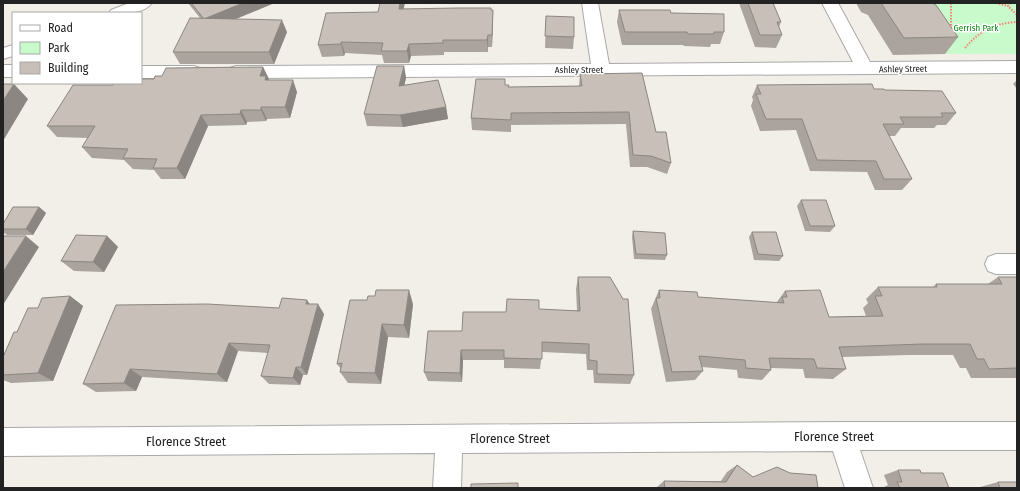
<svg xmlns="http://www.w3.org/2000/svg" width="1020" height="491" font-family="'Fira Sans Condensed',sans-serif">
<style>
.park{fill:#c8facc}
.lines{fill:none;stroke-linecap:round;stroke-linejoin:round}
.minor-casing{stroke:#a9a9a9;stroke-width:2}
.path{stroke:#fa8072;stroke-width:2;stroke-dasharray:1.5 1.5;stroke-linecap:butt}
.minor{fill:#fff;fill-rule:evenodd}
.wall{fill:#aba49e}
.shaded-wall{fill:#8b8681}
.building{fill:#c7bfb8;stroke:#8b8681}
.labels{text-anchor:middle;stroke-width:3;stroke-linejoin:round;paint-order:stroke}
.far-park-label{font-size:9px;fill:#0c8416;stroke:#fff}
.far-street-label{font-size:9px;fill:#222;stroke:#fff}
.near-street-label{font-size:13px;fill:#222;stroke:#fff}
</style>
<rect width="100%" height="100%" fill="#f2efe9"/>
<!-- park -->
<path class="park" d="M887,3H1017V54H946Z"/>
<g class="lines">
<defs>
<g id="minor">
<path d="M129,3H152C143,15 122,13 109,13L111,10Z"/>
<path d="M582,3H598L609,64L853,62L822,3H838L870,62L1017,61V73L236,78L230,76L227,72L230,68L236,66L591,64Z"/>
<path d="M13,45V56L3,59V48Z"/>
<rect x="3" y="65" width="10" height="12"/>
<path d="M141,66H194L200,68L203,72L200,76L194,78H141Z"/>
<path d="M996,254H1017V274H996L988,271L985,264L988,257Z"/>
<path d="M842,422H1017V450H860L873,488H845L833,451L462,453L461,488H433L435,453L3,456V428Z"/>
</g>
</defs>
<!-- minor casing -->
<use href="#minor" class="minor-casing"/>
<!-- path -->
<g class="path">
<path d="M951,3V28"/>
<path d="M996,3L1008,6"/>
<path d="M1011,3L1008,6L1017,15"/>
<path d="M965,48C979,31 995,23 1017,22"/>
</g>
<!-- minor -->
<use href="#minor" class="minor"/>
</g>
<!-- wall -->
<g class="wall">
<path d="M188,3H272V4L236,19L287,32L274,64H180L173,52L200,18Z"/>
<path d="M739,3H773L781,22L779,27L782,35L776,48L755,47Z"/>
<path d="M856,3H932L958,37L945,54L893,55L868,15L861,12Z"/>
<path d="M404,9L493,10V22L492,47H488V52H444V55L411,56L409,63H384L382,55L345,53L344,56L322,57L318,45L378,12Z"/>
<path d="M619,10L671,13L724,32L720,44H711L710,47L684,46L683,45H622L617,22Z"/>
<path d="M546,16L574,37L573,49L545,48Z"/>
<path d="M404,66L406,78L404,85L446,107L448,119L403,127L367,126L364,114Z"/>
<path d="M263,67L269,79L268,80L297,92L290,118L267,119L266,121L247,122L246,125L208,126L185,179H161L154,170L133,169L124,160L92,158L82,147L88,138L57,137L47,126L113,85L154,79Z"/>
<path d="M580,74L656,132L671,163L667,174L647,167H630L626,124L511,125V132L472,130L471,118L505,85L509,87L579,86Z"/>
<path d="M1017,80V89L1013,84Z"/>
<path d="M757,85L874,89L885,90L956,113L946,125H937L934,128H901L895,136H889L912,179L902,190H875L867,172L810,171L796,130L760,131L751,106L753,100L752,97Z"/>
<path d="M801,200L835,226L830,232L805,231L797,206Z"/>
<path d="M39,207L46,213L33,235H7L3,232V224Z"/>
<path d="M633,231L667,255L665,260L634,259L632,237Z"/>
<path d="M752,232L783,256L779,261L754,260L749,237Z"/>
<path d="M107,236L118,247L104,272L74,271L61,261Z"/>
<path d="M578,277L634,375L630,384L594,383L593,370H587L586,354L542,352L540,369L504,368V360H463L462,382L428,381L424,372L462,331L506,312L539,309L577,311L576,289Z"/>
<path d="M998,277H1017V377L1016,378H971L966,368H960L953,355H908L842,357L846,369L833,379L805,378L803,369L771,368V370L762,380L738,378L737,370L702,367L703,371L695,380L666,382L651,309L659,290L698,297L776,303L785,291L829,317L866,316L863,308L868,303L866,299L878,287H933L936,284H988Z"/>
<path d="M70,296L83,306L53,381L11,383L3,380V357L17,332L38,308Z"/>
<path d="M375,296L413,304L409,338L388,337L381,384L348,383L340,372L341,369L337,364L367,300Z"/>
<path d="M310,304L324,314L307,375H303L300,385L269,384L261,376L268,353L238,351L227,382L142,377L136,391L96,392L83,384L279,308Z"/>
<path d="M737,465L753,477L818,488H657V487L664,481H721L727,472Z"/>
<path d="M898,470L921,473L949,488H884V487L888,485L884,475Z"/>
<path d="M998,482L1017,488H981L980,487Z"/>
</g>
<!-- shaded-wall -->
<g class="shaded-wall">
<path d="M243,3H272V4L209,30L204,19Z"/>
<path d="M400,3H405L401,21L399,9Z"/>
<path d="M493,10V22L492,47V35Z"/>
<path d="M282,20L287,32L274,64L269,52Z"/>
<path d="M488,35V52L487,40Z"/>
<path d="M341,42L345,53L344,56L341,44Z"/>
<path d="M409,44L411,56L409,63L407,51Z"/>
<path d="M404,66L406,78L401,99L399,86Z"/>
<path d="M263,67L269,79L268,81L271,88L260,76Z"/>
<path d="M293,80L297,92L290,118L285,107Z"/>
<path d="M3,84L9,91L14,84L28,99L3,141Z"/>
<path d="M261,107L267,119L266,121L261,110Z"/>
<path d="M446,107L448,119L403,127L400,115Z"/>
<path d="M241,110L247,122L246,125L240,114Z"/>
<path d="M201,115L208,126L185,179L177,168Z"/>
<path d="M39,207L46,213L33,235L26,229Z"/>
<path d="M26,236L39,247L3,305V272Z"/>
<path d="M107,236L118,247L104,272L93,262Z"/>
<path d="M409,290L413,304L409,338L404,325Z"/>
<path d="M70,296L83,306L53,381L38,373Z"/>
<path d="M307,300L313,309L306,304Z"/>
<path d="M318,304L324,314L307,375L301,367Z"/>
<path d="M382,324L388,337L381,384L375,373Z"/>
<path d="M229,343L238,351L227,382L217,374Z"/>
<path d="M461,350L463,360L462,382L460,373Z"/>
<path d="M296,367L303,375L300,385L293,378Z"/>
<path d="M130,369L142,377L136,391L124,383Z"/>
</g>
<!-- building -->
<g class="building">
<path d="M191,3H243L204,19Z"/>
<path d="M380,3H400L399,9L458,8H491V10H493L492,35H488L487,40H443V43L409,44L407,51H381L383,43L341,42V44L318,45L326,13L378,12Z"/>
<path d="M748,3H773L781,22H777L782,35H760Z"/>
<path d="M881,3H932L936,5L958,37L904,38Z"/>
<path d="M619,10H670L671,13L724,14V32H714V34H688L687,32H625Z"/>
<path d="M546,16L574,17V37L545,36Z"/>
<path d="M190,18L282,20L269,52H173Z"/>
<path d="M377,66H404L399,86L438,80L446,107L400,115L364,114Z"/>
<path d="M263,67L260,76H266L265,80H293L285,107H261V110H241L240,114L201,115L177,168H153L157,159L123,158L128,149L82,147L95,126H47L73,85H113L114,83H141V79H154L155,76H162L166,68Z"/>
<path d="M642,73L656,132H666L671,163L651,156L633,155L629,112L511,113V120L471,118L476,79H505V85H509L508,87L582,86L580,74Z"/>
<path d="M3,84H14L3,101Z"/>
<path d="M872,84L874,89H884L885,90L942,91L956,113H941L943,117H900L904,124H883L912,179H884L876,161L817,160L802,119H766L756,94H761L757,85Z"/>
<path d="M801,200H826L835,226H810Z"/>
<path d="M13,207H39L26,229H3V224Z"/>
<path d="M633,231L665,233L667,255L636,254Z"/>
<path d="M752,232H776L783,256L758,254Z"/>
<path d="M76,235L107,236L93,262L61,261Z"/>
<path d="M3,236H26L3,272Z"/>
<path d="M578,277H610L623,299H628L634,375L597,374V361L589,360V344L542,342V359L504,358V350H461L460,373L424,372L428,331H462L463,312H506L507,299L539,300V309L580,311Z"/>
<path d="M998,277H1017V368L989,369L984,359H977L970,344H923L839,347L846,369L817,368L814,359L769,358L771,370L746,368L745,360L699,356L703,371L672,372L656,298H660L659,290L697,292L698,297L784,303L782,297H787L785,291L820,290L829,317L883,316L875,296H882L878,287H937L936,284H1002Z"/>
<path d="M376,290H409L404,325L382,324L375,373L340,372L342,363L337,364L350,300H367L368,296H375Z"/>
<path d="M70,296L38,373L3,375V357L14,332H17L28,308H38L42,298Z"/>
<path d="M282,298L307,300L306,304H318L301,367H296L293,378L261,376L270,345L229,343L217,374L130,369L124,383L83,384L116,305L207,304L279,308Z"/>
<path d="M737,465L753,477L777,467L790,473L816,475L818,488H665L664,481L726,482Z"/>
<path d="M898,470H920L921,473H943L949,488H900L897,482H902Z"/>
<path d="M998,482H1017V488H1000Z"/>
<path d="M518,483V488H471V484Z"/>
</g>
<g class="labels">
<!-- far-park labels -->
<g class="far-park-label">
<text x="976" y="31">Gerrish Park</text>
</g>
<!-- far-street labels -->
<g class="far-street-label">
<text transform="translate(903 69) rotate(-1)" y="3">Ashley Street</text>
<text x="579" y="73">Ashley Street</text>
</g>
<!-- near-street labels -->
<g class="near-street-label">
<text x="834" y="441">Florence Street</text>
<text x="510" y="443">Florence Street</text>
<text x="186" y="446">Florence Street</text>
</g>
</g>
<!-- border -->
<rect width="1020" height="491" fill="none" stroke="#222222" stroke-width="8"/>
<!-- legend -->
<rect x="12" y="12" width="130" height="72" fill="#ffffff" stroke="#a7a7a7"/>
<rect x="20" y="25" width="20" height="6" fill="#ffffff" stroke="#a7a7a7"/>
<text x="48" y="32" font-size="12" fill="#222222">Road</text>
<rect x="20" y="42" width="20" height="12" fill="#c8facc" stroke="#a7a7a7"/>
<text x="48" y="52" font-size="12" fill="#222222">Park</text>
<rect x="20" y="62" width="20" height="12" fill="#c7bfb8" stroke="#a7a7a7"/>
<text x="48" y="72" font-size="12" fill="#222222">Building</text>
</svg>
